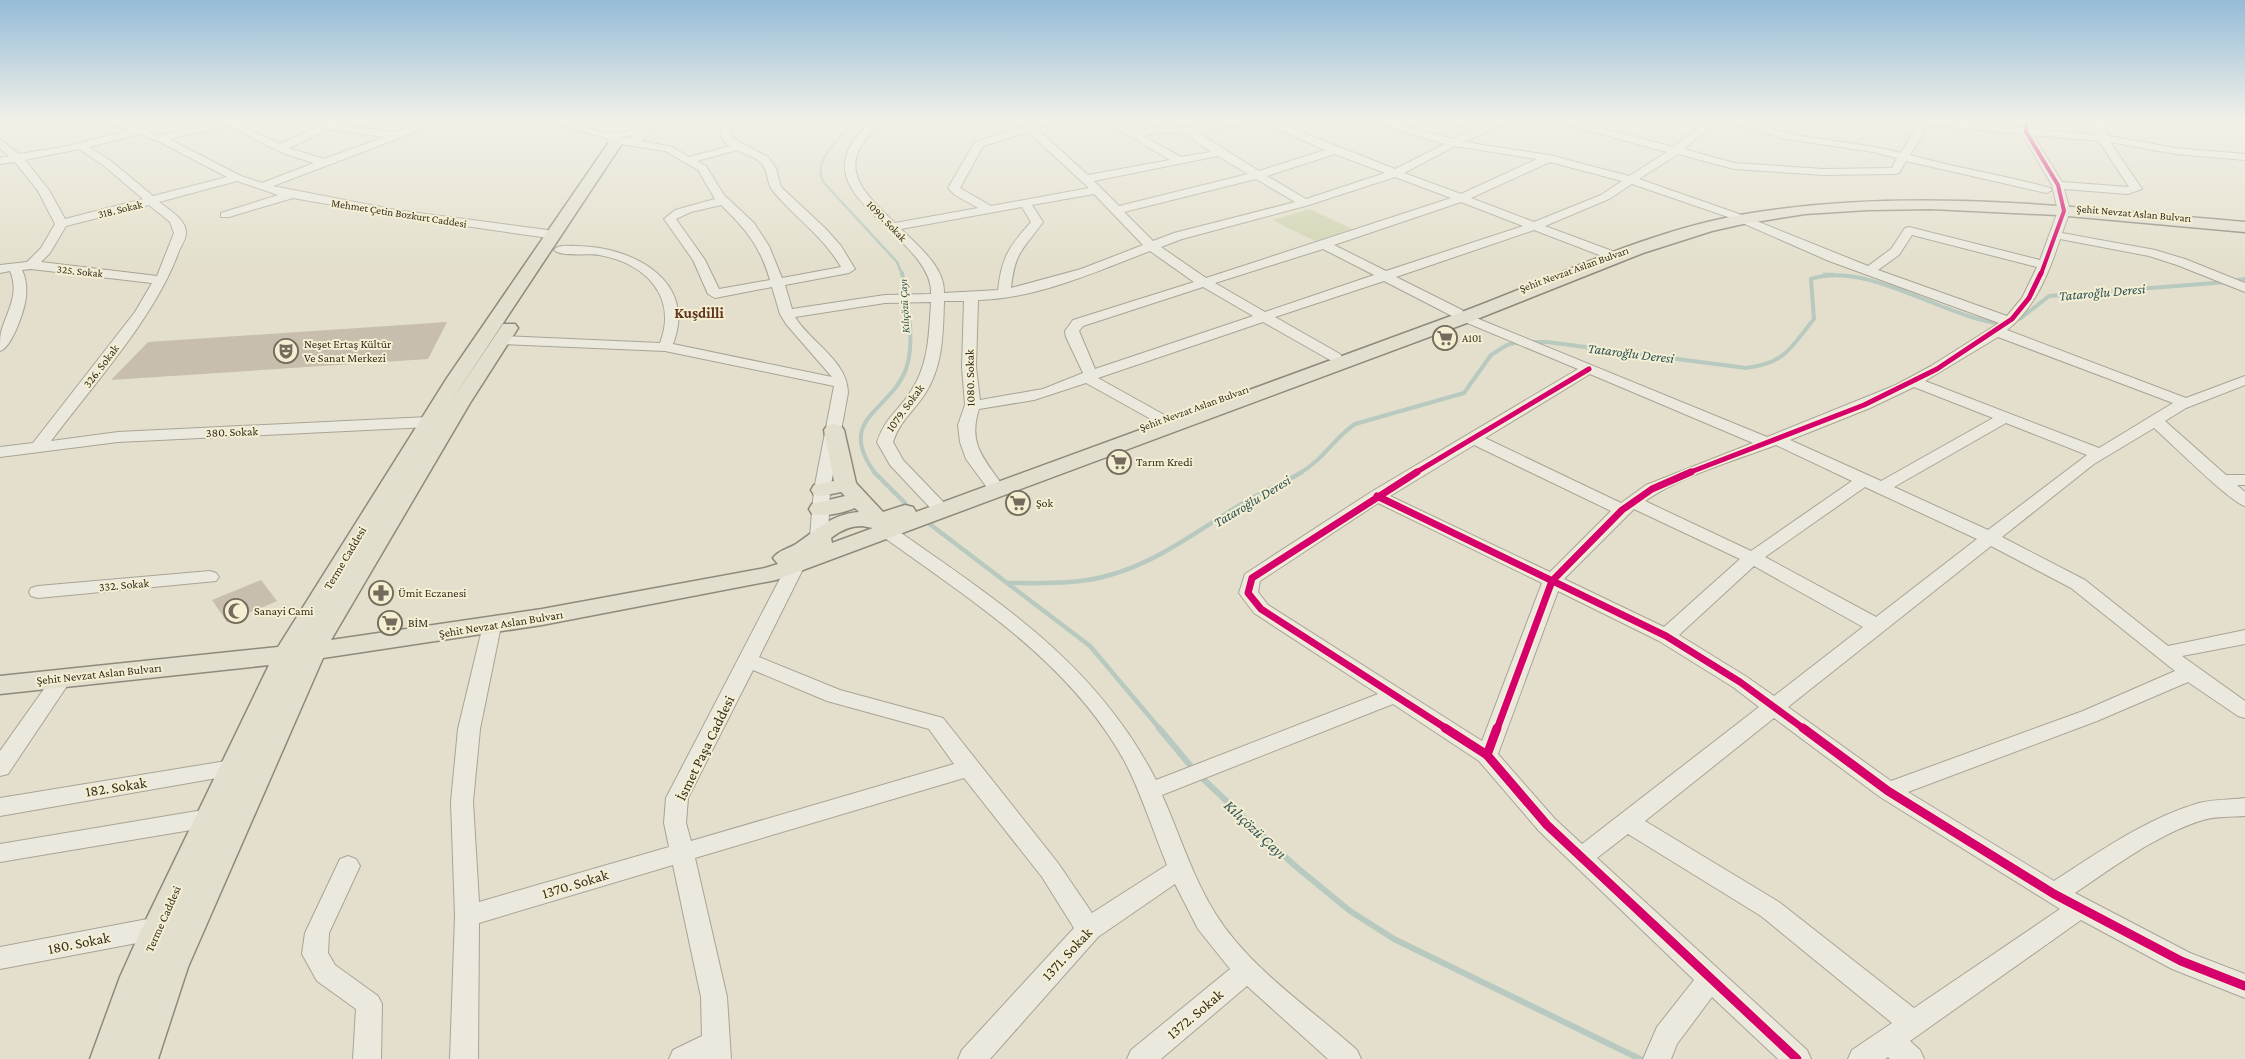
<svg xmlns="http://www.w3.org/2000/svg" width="2245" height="1059" font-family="'Crimson Pro',serif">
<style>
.green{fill:#cfd3af}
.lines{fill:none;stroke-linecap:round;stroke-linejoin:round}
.stream-far3{stroke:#b8c9c0;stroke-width:2.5}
.stream-far2{stroke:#b8c9c0;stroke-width:4}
.stream-far1{stroke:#b8c9c0;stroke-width:4.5}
.stream{stroke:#b8c9c0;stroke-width:6}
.building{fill:#c7bead}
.minor-casing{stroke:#a8a496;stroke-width:2}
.major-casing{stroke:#8e897c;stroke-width:3}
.minor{fill:#ebe9de;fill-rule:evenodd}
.major{fill:#e2dfcf;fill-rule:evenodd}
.cycleway-far3-casing{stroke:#f4efd3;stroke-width:5.5}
.cycleway-far2-casing{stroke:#f4efd3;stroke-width:8}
.cycleway-far1-casing{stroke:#f4efd3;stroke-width:10}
.cycleway-casing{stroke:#f4efd3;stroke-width:12}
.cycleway-far3{stroke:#d6006c;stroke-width:4}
.cycleway-far2{stroke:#d6006c;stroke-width:5}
.cycleway-far1{stroke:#d6006c;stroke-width:7}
.cycleway{stroke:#d6006c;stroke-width:9}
.labels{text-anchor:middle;stroke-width:4;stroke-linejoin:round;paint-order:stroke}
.far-street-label{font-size:11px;fill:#362d1e;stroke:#f4efd3}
.far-water-label{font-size:11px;font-style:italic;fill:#2e5356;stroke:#f4efd3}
.far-poi-label{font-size:11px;fill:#362d1e;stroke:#f4efd3;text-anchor:start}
.poi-label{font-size:12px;fill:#362d1e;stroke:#f4efd3;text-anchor:start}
.street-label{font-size:12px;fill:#362d1e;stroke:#f4efd3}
.water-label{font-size:14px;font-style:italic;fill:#2e5356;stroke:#f4efd3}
.far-district-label{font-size:15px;font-weight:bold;fill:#62361f;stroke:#f4efd3}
.near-street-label{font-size:15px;fill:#362d1e;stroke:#f4efd3}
.near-water-label{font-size:16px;font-style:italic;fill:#2e5356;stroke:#f4efd3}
</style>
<rect width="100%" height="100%" fill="#e3dfcc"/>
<!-- green -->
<path class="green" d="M1310,209L1352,229L1315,241L1272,220Z"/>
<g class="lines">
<!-- stream-far3 -->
<g class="stream-far3">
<path d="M857,120C843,135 808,162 825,184L897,262L902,274"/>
<path d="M1824,274H1833"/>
</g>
<!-- stream-far2 -->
<g class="stream-far2">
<path d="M2234,281L2245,279"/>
<path d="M2010,323L2021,318L2049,296L2227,282"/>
<path d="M1528,342H1547L1746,368C1786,363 1790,348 1814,319L1811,279C1867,260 1944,318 2003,324"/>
<path d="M875,473C835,418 890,412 906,369C916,341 907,302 902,273"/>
<path d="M1300,473C1323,460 1334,438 1355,424L1464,393L1491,355L1507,345L1518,342"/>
</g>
<!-- stream-far1 -->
<g class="stream-far1">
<path d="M874,472L905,503"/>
<path d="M927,522L1090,646L1160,729"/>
<path d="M1007,583C1041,583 1077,585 1110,575C1160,561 1201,528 1245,502C1263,491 1284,483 1302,472"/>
</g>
<!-- stream -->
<g class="stream">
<path d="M1159,728L1194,770"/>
<path d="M1200,776L1294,865L1350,911L1394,939L1640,1059"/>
</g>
</g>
<!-- building -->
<g class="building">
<path d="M447,322L428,359L111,380L148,342Z"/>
<path d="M261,580L277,601L227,622L212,600Z"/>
</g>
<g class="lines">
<defs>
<g id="minor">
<path d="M104,120H117L159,135L229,120H239L237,123L240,125L280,144L332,120H339L340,122L338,125L396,132L430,120H443L442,122L273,186L396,210L555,231L561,235L555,239L396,216L293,198L229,217H221V213L278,195L237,181L159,202C168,209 187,220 186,233C186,239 181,246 179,251C156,316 93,385 51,441L118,432L428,417L436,422L428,427L118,442L0,457V447L33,443L135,312L152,283L31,269L22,270C26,278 27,287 26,297C25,309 12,348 0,351C0,345 0,337 1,332C7,311 20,294 10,271L0,273V265L27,262L41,248L55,224L38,191L15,162L0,164V158L9,156L0,148V139L19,154L63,147L129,131ZM228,126L285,154L314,163L262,183L241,176L169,139ZM328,129L385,137L324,159L289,148ZM139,134L160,142L227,177L153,196L111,161L89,147ZM79,149L103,165L143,199L65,219L49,190L25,160ZM149,205L170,222L174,233L157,276L41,262L50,253L66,226Z"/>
<path d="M540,120C565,118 587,132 611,133C620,133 629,129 639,130L644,120H654L648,136L641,141L672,147L689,157L730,146L724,142L721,135L725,120H735L731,135L732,138L768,157L776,168L781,187L826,229L841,246L855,269L849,273L785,285L792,309L885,295L931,294C934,245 832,205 846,157C850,142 862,130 872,120H882C875,129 866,137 860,148C843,178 876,204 895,223L978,208L955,195L948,188L975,142L1048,120H1062L1037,129L1088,175L1170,160L1103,120H1115L1134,131L1167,126L1188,128L1236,120H1256L1251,123L1197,132L1259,171L1325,150L1258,120H1271L1395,169L1445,144L1372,122L1371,120H1386L1453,139L1472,130L1447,122L1446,120C1458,120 1467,124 1479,125C1484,126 1501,120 1511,120L1464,142L1549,155L1629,176L1667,152L1556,122L1555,120H1570L1674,147L1708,120H1719L1684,149L1734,163L1823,169L1892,168L1897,158L1873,152L1786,139L1722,120C1744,118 1765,128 1786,133C1824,141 1863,143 1901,153L1918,124L1907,122L1906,120H1938L2021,128V120H2031V129L2097,135L2093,120H2103L2108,136L2175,148L2245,154V160L2175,154L2110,142L2142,189L2128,194L2064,189L2070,211L2062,233L2155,250L2185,259L2245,283V292L2177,265L2149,256L2060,239C2049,273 2035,308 2007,330L2186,398L2245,376V385L2186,408L2165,421L2226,475H2245V485H2237L2245,492V506C2230,502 2170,442 2154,428L2094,464L2002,537L2085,580L2168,646L2245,630V644L2182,656L2245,701V718L2238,716L2188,682L2097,721L1908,792L2054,881C2099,852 2147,818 2199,803C2214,799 2230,800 2245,798V816C2231,817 2216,816 2203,820C2157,834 2114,867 2075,893L2190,953L2245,974V998L2172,969L2081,920L1910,1041L1920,1050L1924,1059H1890L1888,1057L1885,1059H1848L1852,1050L1892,1023L1761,916L1628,834L1597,858L1807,1050L1811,1059H1778L1712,997L1677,1044L1671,1059H1643L1657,1027L1694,980L1539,831L1479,761L1393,704L1162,795C1180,835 1192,876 1215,913C1249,968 1309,1007 1357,1050L1361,1059H1328L1247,986L1161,1059H1127L1131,1050L1230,969L1198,929L1175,884L1098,937L990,1059H958L962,1050L1074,928L1042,877L964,778L695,858L727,997L731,1059H669L673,1050L702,1036L701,997L673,865L479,923L478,1059H450L455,916L451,802L458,729L484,621L491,620L498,621L501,626L480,729L473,802L479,902L669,847L664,823L666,798L786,567L789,563H801L804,567L759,657L840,690L943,718L1058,863L1092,913L1167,865C1153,831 1142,795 1125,762C1070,662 972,601 882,536L879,532L882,528H894C998,601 1096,663 1156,780L1378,694L1254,613L1239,593L1245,574L1371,492L1578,369L1460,320L1458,317L1452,316L1384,281L1275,317L1340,354L1342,357L1340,360H1330L1263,322L1098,378L1168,417L1171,420L1168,423H1158L1086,383L1034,400L979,409C967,446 986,460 1005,489L1003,493H991L966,459L960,442L958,425L965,405L962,367L964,301H944C943,334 943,366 925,394C913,412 900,421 893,442L903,460L951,510L948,514H936L890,465L877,442C886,416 898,412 911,391C929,364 929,333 931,302L885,303L795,317C811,343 848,361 848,393L830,490L828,536L825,540H813L810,536L814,490L834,386L665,351L501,344L494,340L501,336L660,343C678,296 645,263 599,255C589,253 560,257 554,250C559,244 568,246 576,246C631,246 698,280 673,344L832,377L786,324L780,314L772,287L715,298L708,294L693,260L664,219L675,210L715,199L698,170L665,151L607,142V138ZM1928,125L2022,134L2052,185L2058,211L2040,260L1909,227L1905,228L1891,249L1868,266L1739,214L1639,179L1678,154L1734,169L1823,175L1895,174L1899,173L1906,161L2046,193L2052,190L2050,188C2004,175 1956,168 1910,155ZM1028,132L1089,188L991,206L960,188L983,146ZM1167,132L1185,134L1211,152L1181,157L1143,136ZM630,135L635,136L628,139L619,138ZM2033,135L2099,141L2129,187L2062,182ZM1455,146L1537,159L1461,194L1404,173ZM737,150C744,154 756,157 761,163C769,171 766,183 773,191C795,218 823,236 841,267L782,278L769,246L754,223L724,195L706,166L697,161ZM1335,154L1385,173L1306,199L1267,176ZM1218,156L1248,174L1119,206L1094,181ZM1550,162L1622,181L1601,195L1534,222L1471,198ZM1395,177L1451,198L1206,278L1161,247L1182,239L1309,205ZM1256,179L1295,202L1174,233L1153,241L1124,212ZM1632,184L1731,218L1829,261L1999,323L1931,366L1896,385L1767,437L1464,313L1462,310L1396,277L1534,230L1607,258H1615L1617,255L1615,252L1545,226L1609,199ZM1094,194L1143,245L1081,269L1011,288C1015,251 1023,250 1043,222L1032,205ZM1461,202L1523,226L1386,271L1334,245ZM721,205C746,229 760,246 770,280L719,289L705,260L676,219L691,212ZM1022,207L1031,222C1009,247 1002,256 998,290L944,293C945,267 918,246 901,229ZM1912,235L2037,267L2022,298L2007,316L1878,270L1899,255ZM1323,249L1374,275L1265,312L1215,283ZM1150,251L1194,282L1073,320L1065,331L1066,337L1083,373L1043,389L980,400L976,367L978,300C1036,299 1095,272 1150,251ZM1203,287L1253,316L1095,369L1079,331L1083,326ZM1998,337L2173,403L2099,448L1925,381ZM1590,374L1753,443L1646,485L1621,503L1485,438ZM1914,387L1993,418L1881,481L1790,440L1870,408ZM2006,423L2087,455L1988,530L1894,487ZM1474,445L1611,511L1550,572L1390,496ZM1776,445L1852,481L1751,551L1645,501C1683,475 1733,461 1776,445ZM1865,487L1977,539L1876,617L1765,557ZM1378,503L1542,583L1482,741L1268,605L1258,592L1260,581ZM1634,509L1740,559L1664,627L1564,579ZM1991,546L2071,588L2175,671L2083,711L1891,781L1788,707ZM1754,566L1863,627L1774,696L1747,677L1679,635ZM1558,591L1659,641L1733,687L1759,707L1582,844L1555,819L1498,754ZM753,670L827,701L929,729L954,764L691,841L686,823L688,798ZM1774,718L1880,797L2060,909L1914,1008L1779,902L1645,821Z"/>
<path d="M210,571L216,573L219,577L216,581L38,598L31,596L29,592L31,588L38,586Z"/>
<path d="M63,670L70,672L73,677L8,774L0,776V751L56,672Z"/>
<path d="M232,760L240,762L243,768L240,774L0,816V798Z"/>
<path d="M209,809L217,812L220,818L217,824L209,827L0,862V844Z"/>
<path d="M348,856L356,859L360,866L329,933L328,953L335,965L378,996L382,1004L381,1059H353L356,1009L317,981L302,954L305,933L340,859Z"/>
<path d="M158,917L167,920L170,928L167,936L158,939L0,969V947Z"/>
</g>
<path id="major" d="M616,138L623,142L450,403L503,324H515L518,328L470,403L331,640L542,609L765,568L778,564L773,558C779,550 788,549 796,544C818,529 832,514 859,512L855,508C841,513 827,517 812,514L809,509L812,504L845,496L841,492L822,496L814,495L811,490L814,485L834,481L824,430L827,426L834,424L841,426L844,430L856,483L883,512L905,505L913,507L916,512C1094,446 1273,382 1451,316C1548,281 1644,231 1746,214C1912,186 2079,208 2245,222V232L2057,215L1931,209L1868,210L1805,214L1743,224L1712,231L1643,253L1472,321L776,580L542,625L323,658L188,967L158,1059H90L120,977L142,928L269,665L0,694V676L278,647L447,378L611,139ZM862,526L873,528L832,543L831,538C841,530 850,526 862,526Z"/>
</defs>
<!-- minor casing -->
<use href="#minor" class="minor-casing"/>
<!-- major casing -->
<use href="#major" class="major-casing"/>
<!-- minor -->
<use href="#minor" class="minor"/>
<!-- major -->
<use href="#major" class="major"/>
<defs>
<path id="cycleway-far3" d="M2026,120V132L2058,185L2064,211L2041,274"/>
<g id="cycleway-far2">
<path d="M1415,473L1589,369"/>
<path d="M1688,473L1864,405L1937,369L2012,319L2029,298L2041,273"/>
</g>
<g id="cycleway-far1">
<path d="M1417,472L1252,578L1248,593L1261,609L1447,729"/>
<path d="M1377,496L1666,636L1740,682L1804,729"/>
<path d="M1497,729L1552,581L1622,510L1652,489L1691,472"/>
</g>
<g id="cycleway">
<path d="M1445,728L1487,755L1547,825L1797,1059"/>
<path d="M1803,728L1888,791L2054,894L2181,961L2245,986"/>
<path d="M1487,755L1497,728"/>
</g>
</defs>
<!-- cycleway-far3 casing -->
<use href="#cycleway-far3" class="cycleway-far3-casing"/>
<!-- cycleway-far2 casing -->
<use href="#cycleway-far2" class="cycleway-far2-casing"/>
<!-- cycleway-far1 casing -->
<use href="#cycleway-far1" class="cycleway-far1-casing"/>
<!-- cycleway casing -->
<use href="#cycleway" class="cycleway-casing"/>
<!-- cycleway-far3 -->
<use href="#cycleway-far3" class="cycleway-far3"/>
<!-- cycleway-far2 -->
<use href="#cycleway-far2" class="cycleway-far2"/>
<!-- cycleway-far1 -->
<use href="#cycleway-far1" class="cycleway-far1"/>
<!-- cycleway -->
<use href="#cycleway" class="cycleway"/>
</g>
<!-- sky -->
<linearGradient id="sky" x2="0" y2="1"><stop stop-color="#95bcd8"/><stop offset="0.45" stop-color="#f2f1e8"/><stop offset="1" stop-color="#f2f1e8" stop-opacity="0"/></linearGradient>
<rect width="2245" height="268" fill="url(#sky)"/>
<!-- icons -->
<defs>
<symbol id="supermarket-ring" viewBox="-11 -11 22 22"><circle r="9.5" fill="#f4efd3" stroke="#736b5b" stroke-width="1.5"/><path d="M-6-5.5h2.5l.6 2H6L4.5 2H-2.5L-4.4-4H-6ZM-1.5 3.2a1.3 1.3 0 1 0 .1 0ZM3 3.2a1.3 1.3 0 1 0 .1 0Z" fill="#736b5b"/></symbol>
<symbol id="theatre-ring" viewBox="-11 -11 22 22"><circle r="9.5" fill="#f4efd3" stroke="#736b5b" stroke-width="1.5"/><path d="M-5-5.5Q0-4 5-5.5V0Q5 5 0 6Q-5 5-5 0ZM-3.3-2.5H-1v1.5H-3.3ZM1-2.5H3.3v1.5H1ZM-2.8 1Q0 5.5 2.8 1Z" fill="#736b5b"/></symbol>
<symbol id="pharmacy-ring" viewBox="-11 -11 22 22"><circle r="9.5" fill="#f4efd3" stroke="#736b5b" stroke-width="1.5"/><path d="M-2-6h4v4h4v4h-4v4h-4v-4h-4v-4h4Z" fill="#736b5b"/></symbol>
<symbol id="mosque-ring" viewBox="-11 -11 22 22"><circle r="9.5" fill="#f4efd3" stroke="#736b5b" stroke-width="1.5"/><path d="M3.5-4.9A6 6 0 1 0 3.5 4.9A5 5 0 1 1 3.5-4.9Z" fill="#736b5b"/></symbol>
</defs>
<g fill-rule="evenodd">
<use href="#supermarket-ring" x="1431" y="324" width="28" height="28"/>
<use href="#theatre-ring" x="272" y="337" width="28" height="28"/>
<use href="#supermarket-ring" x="1105" y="448" width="28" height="28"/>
<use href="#supermarket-ring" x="1004" y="489" width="28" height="28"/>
<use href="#pharmacy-ring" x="367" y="579" width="28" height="28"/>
<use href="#mosque-ring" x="222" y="597" width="28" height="28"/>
<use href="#supermarket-ring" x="376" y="609" width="28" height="28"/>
</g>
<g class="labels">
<!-- far-street labels -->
<g class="far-street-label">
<text transform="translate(120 209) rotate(-14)" y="4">318. Sokak</text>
<text transform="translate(399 213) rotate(9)" y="4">Mehmet Çetin Bozkurt Caddesi</text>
<text transform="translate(2134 213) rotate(5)" y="4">Şehit Nevzat Aslan Bulvarı</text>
<text transform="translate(887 221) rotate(46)" y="4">1090. Sokak</text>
<text transform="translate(1574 269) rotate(-20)" y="4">Şehit Nevzat Aslan Bulvarı</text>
<text transform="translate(80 271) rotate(6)" y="4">325. Sokak</text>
<text transform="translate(1194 408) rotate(-20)" y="4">Şehit Nevzat Aslan Bulvarı</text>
</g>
<!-- far-water labels -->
<g class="far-water-label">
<text transform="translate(904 306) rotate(-93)" y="4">Kılıçözü Çayı</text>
</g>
<!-- far-poi labels -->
<g class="far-poi-label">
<text x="1462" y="342">A101</text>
</g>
<!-- poi labels -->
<g class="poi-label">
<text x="304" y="348">Neşet Ertaş Kültür<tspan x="304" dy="14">Ve Sanat Merkezi</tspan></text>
<text x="1136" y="466">Tarım Kredi</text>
<text x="1036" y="507">Şok</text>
<text x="398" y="597">Ümit Eczanesi</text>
<text x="254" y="615">Sanayi Cami</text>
<text x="408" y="627">BİM</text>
</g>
<!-- street labels -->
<g class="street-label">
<text transform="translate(101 366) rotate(-53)" y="4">326. Sokak</text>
<text transform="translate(970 378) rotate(-91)" y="4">1080. Sokak</text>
<text transform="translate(905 408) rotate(-54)" y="4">1079. Sokak</text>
<text transform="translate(232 432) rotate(-2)" y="4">380. Sokak</text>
<text transform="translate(345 558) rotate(-59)" y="4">Terme Caddesi</text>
<text transform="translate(124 585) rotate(-5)" y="4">332. Sokak</text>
<text transform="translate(501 624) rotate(-9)" y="4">Şehit Nevzat Aslan Bulvarı</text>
<text transform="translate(99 674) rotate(-6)" y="4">Şehit Nevzat Aslan Bulvarı</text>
<text transform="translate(163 919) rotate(-66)" y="4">Terme Caddesi</text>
</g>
<!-- water labels -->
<g class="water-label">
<text transform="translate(2102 292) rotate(-5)" y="5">Tataroğlu Deresi</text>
<text transform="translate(1631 353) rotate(7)" y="5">Tataroğlu Deresi</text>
<text transform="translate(1252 501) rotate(-31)" y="5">Tataroğlu Deresi</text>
</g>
<!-- far-district labels -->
<g class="far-district-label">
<text x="699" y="318">Kuşdilli</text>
</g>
<!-- near-street labels -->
<g class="near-street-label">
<text transform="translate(705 748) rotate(-64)" y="5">İsmet Paşa Caddesi</text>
<text transform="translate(116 787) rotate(-9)" y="5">182. Sokak</text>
<text transform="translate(575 884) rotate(-17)" y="5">1370. Sokak</text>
<text transform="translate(79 943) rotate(-11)" y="5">180. Sokak</text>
<text transform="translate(1067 954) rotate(-47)" y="5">1371. Sokak</text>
<text transform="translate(1195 1014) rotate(-40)" y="5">1372. Sokak</text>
</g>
<!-- near-water labels -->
<g class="near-water-label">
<text transform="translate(1256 829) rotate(43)" y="6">Kılıçözü Çayı</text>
</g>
</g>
</svg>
